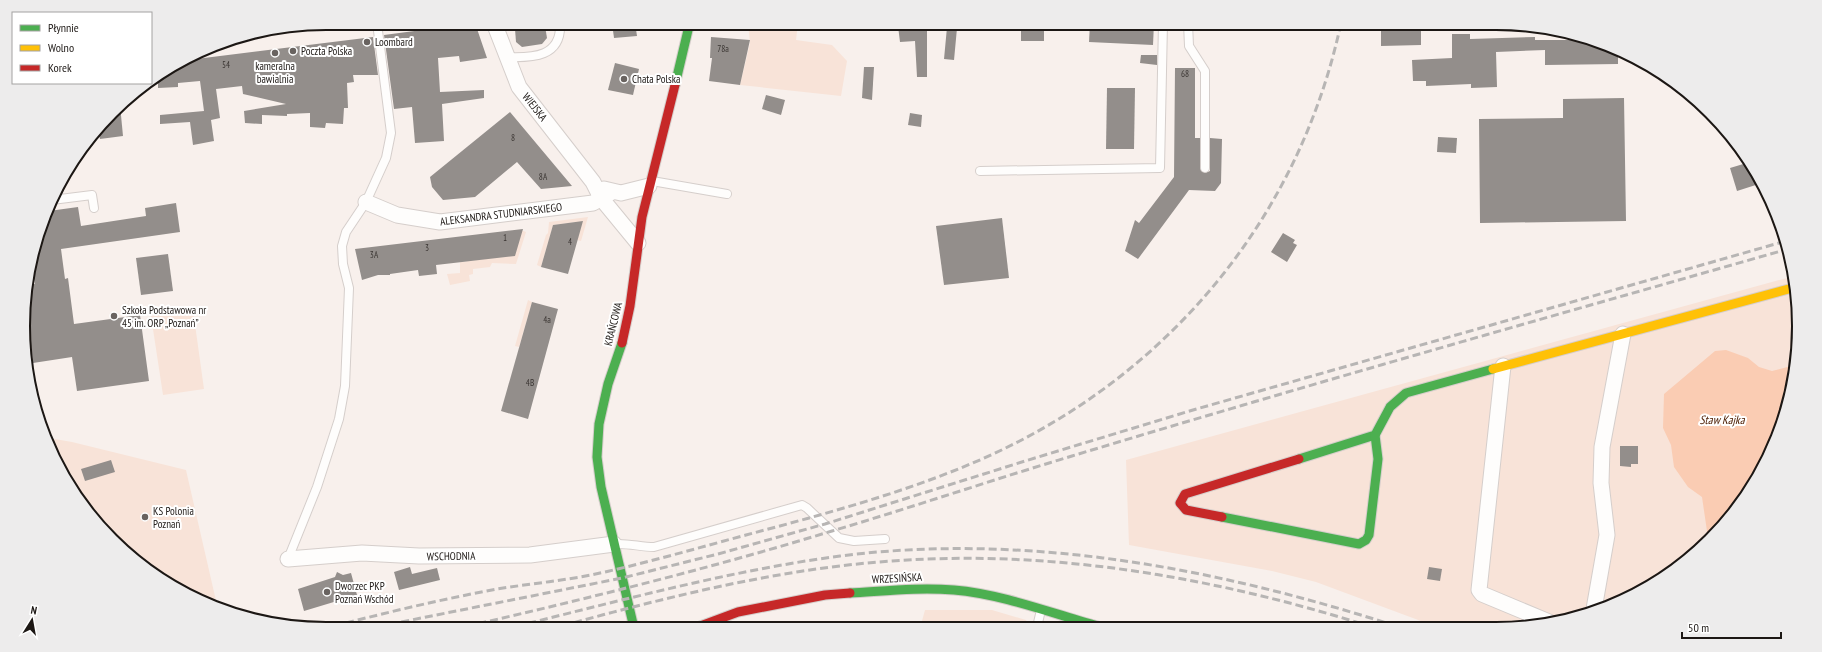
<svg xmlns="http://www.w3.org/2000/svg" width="1822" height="652" font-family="'PT Sans Narrow',sans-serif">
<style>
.green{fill:#f8e3d8}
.water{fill:#faccb3}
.building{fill:#938e8b}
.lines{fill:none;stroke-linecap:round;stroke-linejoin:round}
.lane-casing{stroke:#d5cecb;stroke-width:10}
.street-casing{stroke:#d5cecb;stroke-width:17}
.fast-casing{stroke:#d5cecb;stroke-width:11}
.slow-casing{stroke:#d5cecb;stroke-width:11}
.jam-casing{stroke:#d5cecb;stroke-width:11}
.lane{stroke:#fefdfc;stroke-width:8}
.street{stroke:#fefdfc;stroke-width:15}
.fast{stroke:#4caf50;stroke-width:9}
.slow{stroke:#ffc107;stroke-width:9}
.jam{stroke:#c62828;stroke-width:9}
.rail{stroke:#b7b5b4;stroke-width:3;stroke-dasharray:8 4;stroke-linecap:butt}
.poi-dot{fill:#696360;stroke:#fff;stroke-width:1.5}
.labels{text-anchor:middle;stroke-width:4;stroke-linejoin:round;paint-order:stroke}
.number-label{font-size:9px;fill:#3a3532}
.poi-label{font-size:11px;fill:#1c1714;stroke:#fff;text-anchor:start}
.street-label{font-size:11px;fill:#1c1714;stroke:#fff}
.water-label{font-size:12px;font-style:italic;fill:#4b1c00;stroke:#fff}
.rim{fill:none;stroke:#1c1714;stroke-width:2}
</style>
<rect width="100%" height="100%" fill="#f8f0ec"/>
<!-- green -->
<g class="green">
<path d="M748,23H798L796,40L832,45L847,61L841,96L740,85L750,43Z"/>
<path d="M588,217L581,241L577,240V222L553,225L541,267L537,265L546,235L548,233L549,222Z"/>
<path d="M521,230L526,232L516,264L492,263L490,267L473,269V274L469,275L470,281L450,285L447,274L460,273V262L514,255L521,234Z"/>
<path d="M1794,276L1796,286L1798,346L1789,404L1758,478L1696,554L1630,598L1536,626L1437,627L1316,582L1272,571L1129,545L1126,460Z"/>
<path d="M528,300L532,302L519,347L515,346Z"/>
<path d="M193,310L204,389L163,395L151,316Z"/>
<path d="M49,438L72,442L186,470L217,605L157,578L112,540L74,495Z"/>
<path d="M925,610H992L1026,620L1030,627L920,628Z"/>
</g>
<!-- water -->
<path class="water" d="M1726,350L1748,358L1759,367L1772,371L1795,365L1789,404L1758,478L1708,538L1702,497L1688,487L1674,467L1671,445L1663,428L1664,394L1715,351Z"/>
<!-- building -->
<g class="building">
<path d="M475,23L487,58L460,62L459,56L438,58L440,92L484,90V98L442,104L444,141L415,143L412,107L394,109L384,35Z"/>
<path d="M612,23H635L637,36L614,38Z"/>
<rect x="1021" y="23" width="23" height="18"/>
<path d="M1090,23H1154L1153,45L1089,42Z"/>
<path d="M1381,23H1421V45L1381,46Z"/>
<path d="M927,24V77H917L915,41L900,42L898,26Z"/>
<path d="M545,26L547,38L542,44L522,47L516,42L515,29Z"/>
<path d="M947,27L957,28L954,60L944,59Z"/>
<path d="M1452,34H1470V39L1535,37V40H1591L1618,50V64L1545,65V50L1496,52L1497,87L1471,88V84L1426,86V81H1413L1412,60L1452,58Z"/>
<path d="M373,37L378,75H353L354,82L347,83L348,108H344L343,124L326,123L325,128L310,127V113L287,114V116L262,115V124L245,123L244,111L286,104L243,94L242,86L216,89L220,118L211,120L214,141L193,145L190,122L160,124V115L204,111L200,81L178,83V87L158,88V79L188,60Z"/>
<path d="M711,37L750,40L740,85L709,81L712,58H710Z"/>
<path d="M1141,55H1157V65L1140,63Z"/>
<path d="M615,63L639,69L633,95L608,90Z"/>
<path d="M864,67H874L872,100L862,98Z"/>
<path d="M1175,68H1195V138H1200V168L1205,173L1210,171V138L1222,139L1221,183L1215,191L1189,190L1138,259L1125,251L1135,220L1139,223L1174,177Z"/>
<path d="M1107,88H1135L1134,149H1106Z"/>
<path d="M766,95L785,100L781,115L762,109Z"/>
<path d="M1624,98L1626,221L1480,223L1479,119L1563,118V99Z"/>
<path d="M120,105L123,136L100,139L98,128Z"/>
<path d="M510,112L572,186L541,189L517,162L475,197L443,200L432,187L430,177Z"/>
<path d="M910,113L922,115L921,127L908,125Z"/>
<path d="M1438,137L1457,138L1456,153L1437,152Z"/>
<path d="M1750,162L1762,183L1737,191L1730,168Z"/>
<path d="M176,203L180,232L61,249L65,279L68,278L74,324L140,315L149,381L77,391L72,357L33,363L27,311H25L26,287V285L35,284L32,264L49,211L78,207L81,226L146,216L145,208Z"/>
<path d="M1002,218L1009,278L944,285L936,226Z"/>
<path d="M583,221L568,274L541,267L553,225Z"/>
<path d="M523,229L515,256L436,265L437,274L419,276L418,270L390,274V275H378L362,280L355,249Z"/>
<path d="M1283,233L1295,240L1293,243L1297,245L1287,262L1271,252Z"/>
<path d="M168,254L173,291L141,295L136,258Z"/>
<path d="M532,302L558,309L528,419L501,411Z"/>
<path d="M1620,446H1638V464H1631V467L1620,466Z"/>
<path d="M111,460L115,472L85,481L81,469Z"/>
<path d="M410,567L412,574L437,568L440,580L399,590L394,572Z"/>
<path d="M1429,567L1442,569L1440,581L1427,579Z"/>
<path d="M337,572L343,575L351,573L357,595L304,611L298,589L335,577Z"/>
</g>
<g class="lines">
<defs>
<g id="lane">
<path d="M1188,23L1189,46L1205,71V168"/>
<path d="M507,57C533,58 562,57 560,23"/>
<path d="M980,171L1160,168L1163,23"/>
<path d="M652,181L727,194"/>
<path d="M52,200L92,195L94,208"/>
<path d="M615,544C628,543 641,547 654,547L802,505L807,508L839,538L854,541L885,539"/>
<path d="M288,559L317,487L339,419L345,386L349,288L343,264L342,246L346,232L366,202L386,158L391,133L377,23"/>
<path d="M1037,627L1041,610"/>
</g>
<g id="street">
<path d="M494,23L519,87L593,182L601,198L638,243"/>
<path d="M604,189L621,193L649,186"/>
<path d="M366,202L397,215L440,222L593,203L612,192"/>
<path d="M1503,366L1479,590L1482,594L1549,622"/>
<path d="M288,559L362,553L419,556L530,555L614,544"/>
<path d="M1594,609L1607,535L1601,483L1602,447L1623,334"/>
</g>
<g id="fast">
<path d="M675,85L689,26L688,23"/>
<path d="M622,343L608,384L599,424L597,457L601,487L634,628"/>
<path d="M1299,459L1375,435L1390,407L1406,393L1493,369"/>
<path d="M1222,517L1359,544L1366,540L1369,535L1378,459L1375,435"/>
<path d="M850,593C885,591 919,587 954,590C1002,594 1054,614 1101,627"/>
</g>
<path id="slow" d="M1493,369L1796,287"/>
<g id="jam">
<path d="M622,343L630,306L642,217L675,85"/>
<path d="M1222,517L1186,510L1180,503L1185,494L1299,459"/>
<path d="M695,628L738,612L825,595L850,593"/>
</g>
</defs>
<!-- lane casing -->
<use href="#lane" class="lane-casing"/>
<!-- street casing -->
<use href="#street" class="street-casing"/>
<!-- fast casing -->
<use href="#fast" class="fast-casing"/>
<!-- slow casing -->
<use href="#slow" class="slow-casing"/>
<!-- jam casing -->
<use href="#jam" class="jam-casing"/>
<!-- lane -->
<use href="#lane" class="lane"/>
<!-- street -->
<use href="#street" class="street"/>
<!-- fast -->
<use href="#fast" class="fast"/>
<!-- slow -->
<use href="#slow" class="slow"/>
<!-- jam -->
<use href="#jam" class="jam"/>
<!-- rail -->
<g class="rail">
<path d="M323,629C380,614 438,600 497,589C528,584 560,581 591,575C643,564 694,549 746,535C825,514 907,492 982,459C1166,378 1299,220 1341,23"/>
<path d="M366,629L622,578L718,554L825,524L1025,461L1193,410L1786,241"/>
<path d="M455,629C582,600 708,569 832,531C913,507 992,480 1072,456C1310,384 1549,317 1788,249"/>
<path d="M505,629C616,602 727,571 840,556C1030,532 1220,569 1399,627"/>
<path d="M551,629C663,598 776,569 892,561C1054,549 1218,578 1372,627"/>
</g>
</g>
<!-- markers -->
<g class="poi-dot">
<circle cx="367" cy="42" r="4"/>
<circle cx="293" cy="51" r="4"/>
<circle cx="275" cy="53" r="4"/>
<circle cx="624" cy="79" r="4"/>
<circle cx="114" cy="316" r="4"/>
<circle cx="145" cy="517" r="4"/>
<circle cx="327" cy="592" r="4"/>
</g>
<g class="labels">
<!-- number labels -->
<g class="number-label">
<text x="723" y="52">78a</text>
<text x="226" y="68">54</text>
<text x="1185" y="77">68</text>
<text x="513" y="141">8</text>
<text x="543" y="180">8A</text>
<text x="505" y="241">1</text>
<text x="570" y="245">4</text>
<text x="427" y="251">3</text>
<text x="374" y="258">3A</text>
<text x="547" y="323">4a</text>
<text x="530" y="386">4B</text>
</g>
<!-- poi labels -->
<g class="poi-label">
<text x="375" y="46">Loombard</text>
<text x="301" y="55">Poczta Polska</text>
<text x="275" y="70" text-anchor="middle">kameralna<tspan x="275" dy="13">bawialnia</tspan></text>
<text x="632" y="83">Chata Polska</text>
<text x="122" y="314">Szkoła Podstawowa nr<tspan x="122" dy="13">45 im. ORP „Poznań”</tspan></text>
<text x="153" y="515">KS Polonia<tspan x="153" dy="13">Poznań</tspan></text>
<text x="335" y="590">Dworzec PKP<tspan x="335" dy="13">Poznań Wschód</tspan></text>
</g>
<!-- street labels -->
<g class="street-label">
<text transform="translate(535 107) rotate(52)" y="4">WIEJSKA</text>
<text transform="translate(501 214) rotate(-7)" y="4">ALEKSANDRA STUDNIARSKIEGO</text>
<text transform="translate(613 324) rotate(-76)" y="4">KRAŃCOWA</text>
<text transform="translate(451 556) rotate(-1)" y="4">WSCHODNIA</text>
<text transform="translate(897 578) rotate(-3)" y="4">WRZESIŃSKA</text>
</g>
<!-- water labels -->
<g class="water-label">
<text x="1722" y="424">Staw Kajka</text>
</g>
</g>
<!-- crop -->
<path d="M0 0H1822V652H0ZM326 30H1496A296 296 0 0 1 1792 326V326A296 296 0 0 1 1496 622H326A296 296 0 0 1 30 326V326A296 296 0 0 1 326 30Z" fill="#edecec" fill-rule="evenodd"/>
<path class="rim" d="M326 30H1496A296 296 0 0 1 1792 326V326A296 296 0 0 1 1496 622H326A296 296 0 0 1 30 326V326A296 296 0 0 1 326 30Z"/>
<!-- legend -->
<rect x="12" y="12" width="140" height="72" fill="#ffffff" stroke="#a4a2a1"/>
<rect x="20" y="25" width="20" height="6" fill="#4caf50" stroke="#a4a2a1"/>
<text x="48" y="32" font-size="12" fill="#1c1714">Płynnie</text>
<rect x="20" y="45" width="20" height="6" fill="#ffc107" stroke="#a4a2a1"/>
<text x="48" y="52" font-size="12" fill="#1c1714">Wolno</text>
<rect x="20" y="65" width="20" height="6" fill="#c62828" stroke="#a4a2a1"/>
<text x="48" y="72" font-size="12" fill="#1c1714">Korek</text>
<!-- north arrow -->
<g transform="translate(32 620) rotate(11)" stroke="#ffffff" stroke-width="3" paint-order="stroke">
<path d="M0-3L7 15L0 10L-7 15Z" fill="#1c1714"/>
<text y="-6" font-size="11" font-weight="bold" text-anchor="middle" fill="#1c1714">N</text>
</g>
<!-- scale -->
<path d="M1682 632v6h99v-6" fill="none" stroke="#1c1714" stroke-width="2"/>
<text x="1688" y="632" font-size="12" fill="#1c1714" stroke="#ffffff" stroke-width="3" paint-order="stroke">50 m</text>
</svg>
